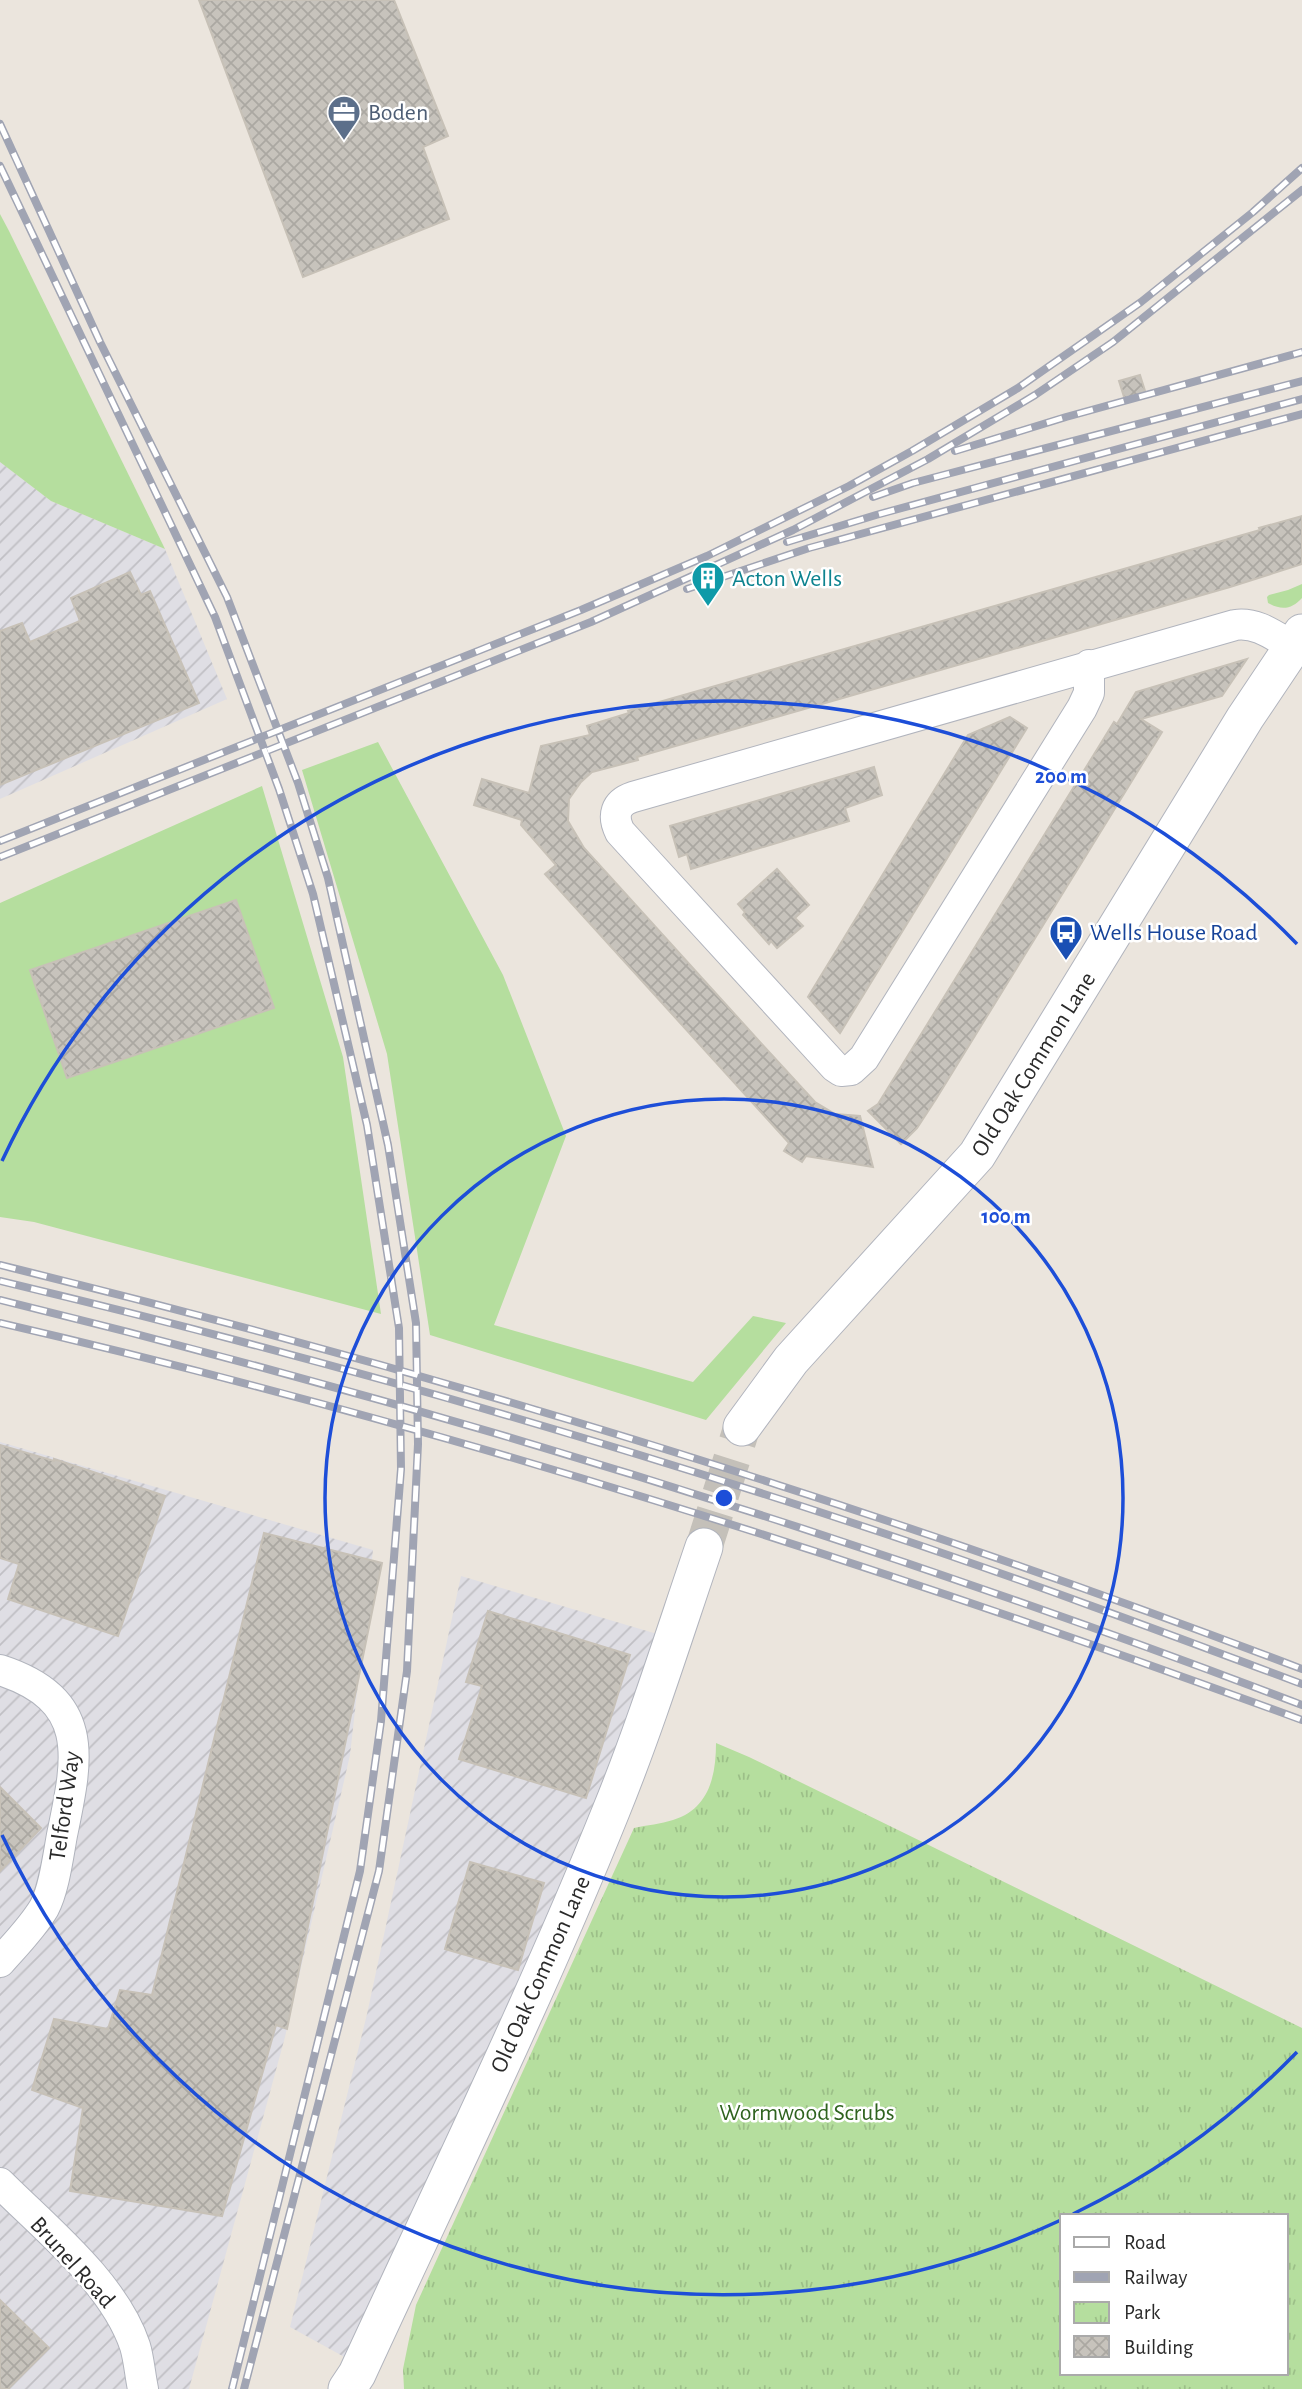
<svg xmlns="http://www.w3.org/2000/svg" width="1302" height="2389" font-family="'Alegreya Sans',sans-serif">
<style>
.industrial{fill:url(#industrial-furrows)}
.grass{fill:#b5de9e}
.park{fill:url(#park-tufts);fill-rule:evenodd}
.building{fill:url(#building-cross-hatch);stroke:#c7c1b7;stroke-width:2}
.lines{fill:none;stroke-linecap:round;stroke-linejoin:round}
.tertiary-tunnel{stroke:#c4c0b9;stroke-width:37;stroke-dasharray:37 18;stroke-linecap:butt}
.minor-casing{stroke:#b1b4bd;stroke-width:32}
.tertiary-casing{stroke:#b1b4bd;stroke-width:39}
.minor{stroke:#fff;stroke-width:30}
.tertiary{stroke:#fff;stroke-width:37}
.rail-casing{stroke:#a0a4b3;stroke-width:8}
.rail{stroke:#fff;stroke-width:5;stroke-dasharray:16;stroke-linecap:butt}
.ring{fill:none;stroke:#1d4ed8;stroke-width:3.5}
.labels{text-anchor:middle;stroke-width:5;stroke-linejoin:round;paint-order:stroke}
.service-label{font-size:24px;fill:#4e5e75;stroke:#fff;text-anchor:start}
.culture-label{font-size:24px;fill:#0d838f;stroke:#fff;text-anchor:start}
.transit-label{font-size:24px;fill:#164399;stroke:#fff;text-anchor:start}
.street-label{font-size:24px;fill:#2a2a2a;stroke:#fff}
.park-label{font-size:24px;fill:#2f631f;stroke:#fff}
.centre{fill:#1d4ed8;stroke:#fff;stroke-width:3.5}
.ring-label{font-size:21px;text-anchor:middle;font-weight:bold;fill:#1d4ed8;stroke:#fff;stroke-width:5;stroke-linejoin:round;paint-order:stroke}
</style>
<defs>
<pattern id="industrial-furrows" width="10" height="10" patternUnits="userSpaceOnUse" patternTransform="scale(1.75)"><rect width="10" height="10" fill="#dfdee4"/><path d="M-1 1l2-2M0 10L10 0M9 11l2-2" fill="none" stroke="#c0bfc4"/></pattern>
<pattern id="park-tufts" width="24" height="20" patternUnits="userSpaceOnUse" patternTransform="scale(1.75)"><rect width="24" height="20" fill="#b5de9e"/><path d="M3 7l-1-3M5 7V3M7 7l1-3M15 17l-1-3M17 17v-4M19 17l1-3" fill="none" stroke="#9cbf88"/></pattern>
<pattern id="building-cross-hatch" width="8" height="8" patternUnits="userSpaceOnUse" patternTransform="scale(1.75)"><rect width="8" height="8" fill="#c7c3bc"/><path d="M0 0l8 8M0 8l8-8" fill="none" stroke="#aba8a2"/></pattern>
</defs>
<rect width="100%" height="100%" fill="#ebe5dd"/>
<!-- industrial -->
<g class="industrial">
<path d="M0,462L51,501L165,549L227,699L0,799Z"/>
<path d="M0,1442L373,1550L350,1755L285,2037L189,2389H0Z"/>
<path d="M461,1576L664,1636L569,1896L348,2359L290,2327L367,2014Z"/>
</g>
<!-- grass -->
<g class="grass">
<path d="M0,214L9,231L165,549L51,501L0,462Z"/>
<path d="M1302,584V598C1292,609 1282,611 1268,603L1267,597L1269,595L1288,590Z"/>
<path d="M378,742L503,975L566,1136L494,1325L693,1382L753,1316L786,1323L706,1420L430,1335L387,1054L302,770Z"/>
<path d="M262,786L343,1057L381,1314L34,1222L0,1217V903Z"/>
</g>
<!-- park -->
<path class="park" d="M716,1743L749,1757L1302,2028V2389H404L403,2369L416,2305L634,1828C647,1825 661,1824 673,1820C709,1809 716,1776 716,1743ZM1062,2216H1286V2373H1062Z"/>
<!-- building -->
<g class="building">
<path d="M199,0H394L448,136L423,147L449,219L303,277Z"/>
<path d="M1140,375L1146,394L1125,400L1119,381Z"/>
<path d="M1302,516V564L1230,587L637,757L638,760L592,772L581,782L569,799L568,821L584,848L770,1053L815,1102L835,1114L860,1116L873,1167L806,1156L802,1162L784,1151L789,1143L545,874L556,865L521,825L522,820L474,805L482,779L529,793L541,746L590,735L587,726L629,713L628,711L1260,530L1259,528Z"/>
<path d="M130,572L141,595L150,591L199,703L0,785V631L22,623L30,642L80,621L71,598Z"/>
<path d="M1247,659L1222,696L1141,719L1162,732L936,1099L917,1128L901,1144L868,1111L878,1104L1114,722L1117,724L1136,692Z"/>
<path d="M1010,717L1027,728L840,1033L808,997L968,735Z"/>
<path d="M874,767L882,795L845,808L849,821L691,869L687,854L679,857L670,826Z"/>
<path d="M777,869L809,905L795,918L803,926L777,948L771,941L769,944L743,915L745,912L738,904Z"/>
<path d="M236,900L274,1008L67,1078L30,970Z"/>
<path d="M0,1445L54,1461V1459L165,1496L118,1636L8,1599L19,1564L0,1558Z"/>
<path d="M264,1533L382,1563L287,2029L276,2025L222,2216L70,2191L83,2108L32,2090L54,2019L108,2029L120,1990L152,1995Z"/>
<path d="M488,1611L630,1655L586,1798L459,1759L482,1686L466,1682Z"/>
<path d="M0,1787L41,1828L0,1871Z"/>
<path d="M470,1862L544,1883L518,1970L445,1949Z"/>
<path d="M0,2300L49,2348L8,2389H0Z"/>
</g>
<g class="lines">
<!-- tertiary-tunnel -->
<path class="tertiary-tunnel" d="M704,1547L742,1427"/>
<defs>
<g id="minor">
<path d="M1089,665V693L1082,708L864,1058L851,1070L841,1071L835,1067L620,832C612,816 615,803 633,797L1235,625C1257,622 1273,635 1292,646"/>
<path d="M0,1670C92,1700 78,1758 62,1835C58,1857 54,1889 44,1908C32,1928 15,1945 0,1962"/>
<path d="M0,2183C46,2229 114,2283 135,2346C139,2359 140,2375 143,2389"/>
</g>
<g id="tertiary">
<path d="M742,1427L791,1360L977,1155L1245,718L1302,633"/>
<path d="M347,2389L357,2374C443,2187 534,2002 611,1811C646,1725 674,1635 704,1547"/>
</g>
</defs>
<!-- minor casing -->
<use href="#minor" class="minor-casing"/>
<!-- tertiary casing -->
<use href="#tertiary" class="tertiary-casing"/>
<!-- minor -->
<use href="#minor" class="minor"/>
<!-- tertiary -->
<use href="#tertiary" class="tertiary"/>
<defs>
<g id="rail">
<path d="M0,124L100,342L227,597L298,783L328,878L388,1145L416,1323L418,1444L407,1671L379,1871L244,2389"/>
<path d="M0,166L215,617L279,789L313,894L367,1125L399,1328L401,1469L381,1721L360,1871L232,2389"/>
<path d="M955,451L1066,417L1302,352"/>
<path d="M873,497L913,483L1302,381"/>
<path d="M787,542L876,515L1302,399"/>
<path d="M687,589L809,548L1302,414"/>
<path d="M0,841L581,610L707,556L849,486L912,451L1018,388L1141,302L1253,212L1302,168"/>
<path d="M0,857L591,622L793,530L928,459L1035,395L1113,342L1302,190"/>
<path d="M0,1265C442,1373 877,1507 1302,1669"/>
<path d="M0,1281C297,1352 593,1436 883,1533C1024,1580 1163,1632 1302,1684"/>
<path d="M0,1300C442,1408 877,1543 1302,1705"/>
<path d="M0,1323C442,1425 876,1564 1302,1720"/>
</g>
</defs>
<!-- rail casing -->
<use href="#rail" class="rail-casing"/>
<!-- rail -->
<use href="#rail" class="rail"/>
</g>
<!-- distance rings -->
<g class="ring">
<circle cx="724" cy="1498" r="399"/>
<path d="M1297 2052A797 797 0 0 1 1073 2214M1061 2220A797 797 0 0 1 2 1835M2 1161A797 797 0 0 1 1297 944"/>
</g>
<!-- icons -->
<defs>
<symbol id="office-pin" viewBox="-11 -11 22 30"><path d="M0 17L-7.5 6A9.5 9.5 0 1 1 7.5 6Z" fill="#5c6f8a" stroke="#fff"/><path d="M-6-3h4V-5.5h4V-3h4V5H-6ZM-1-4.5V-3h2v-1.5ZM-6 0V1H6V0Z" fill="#fff"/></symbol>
<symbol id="building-pin" viewBox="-11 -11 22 30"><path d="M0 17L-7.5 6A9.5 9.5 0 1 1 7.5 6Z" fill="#0f9aa8" stroke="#fff"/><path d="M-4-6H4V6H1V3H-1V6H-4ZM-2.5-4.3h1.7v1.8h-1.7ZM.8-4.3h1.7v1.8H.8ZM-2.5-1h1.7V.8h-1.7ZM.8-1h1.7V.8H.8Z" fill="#fff"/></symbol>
<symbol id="bus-pin" viewBox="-11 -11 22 30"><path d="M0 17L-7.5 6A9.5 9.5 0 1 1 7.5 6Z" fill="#1a4fb4" stroke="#fff"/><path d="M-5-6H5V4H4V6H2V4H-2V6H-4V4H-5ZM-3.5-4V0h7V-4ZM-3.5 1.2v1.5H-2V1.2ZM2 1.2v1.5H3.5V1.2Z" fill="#fff"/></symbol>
</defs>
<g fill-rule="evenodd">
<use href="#office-pin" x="325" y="93" width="38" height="52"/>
<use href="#building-pin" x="689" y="559" width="38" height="52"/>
<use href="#bus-pin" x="1047" y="913" width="38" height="52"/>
</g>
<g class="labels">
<!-- service labels -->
<g class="service-label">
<text x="368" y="120">Boden</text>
</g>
<!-- culture labels -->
<g class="culture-label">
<text x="732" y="586">Acton Wells</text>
</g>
<!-- transit labels -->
<g class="transit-label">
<text x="1090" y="940">Wells House Road</text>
</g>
<!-- street labels -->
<g class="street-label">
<text transform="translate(1033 1064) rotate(-58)" y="8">Old Oak Common Lane</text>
<text transform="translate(64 1806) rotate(-82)" y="8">Telford Way</text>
<text transform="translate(540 1974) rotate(-66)" y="8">Old Oak Common Lane</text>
<text transform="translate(73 2262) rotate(48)" y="8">Brunel Road</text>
</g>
<!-- park labels -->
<g class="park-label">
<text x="807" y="2120">Wormwood Scrubs</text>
</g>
</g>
<circle cx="724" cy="1498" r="10" class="centre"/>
<g class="ring-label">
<text x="1061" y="783">200 m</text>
<text x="1006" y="1223">100 m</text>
</g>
<!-- legend -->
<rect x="1060" y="2214" width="228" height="161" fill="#ffffff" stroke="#aaaaaa" stroke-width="2"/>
<rect x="1074" y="2237" width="35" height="10" fill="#ffffff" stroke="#aaaaaa" stroke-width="2"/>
<text x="1124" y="2249" font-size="21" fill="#2a2a2a">Road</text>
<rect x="1074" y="2272" width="35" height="10" fill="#a0a4b3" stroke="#aaaaaa" stroke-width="2"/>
<text x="1124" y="2284" font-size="21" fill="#2a2a2a">Railway</text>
<rect x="1074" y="2302" width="35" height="21" fill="url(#park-tufts)" stroke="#aaaaaa" stroke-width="2"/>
<text x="1124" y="2319" font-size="21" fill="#2a2a2a">Park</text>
<rect x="1074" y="2336" width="35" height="21" fill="url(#building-cross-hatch)" stroke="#aaaaaa" stroke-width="2"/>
<text x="1124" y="2354" font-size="21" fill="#2a2a2a">Building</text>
</svg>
